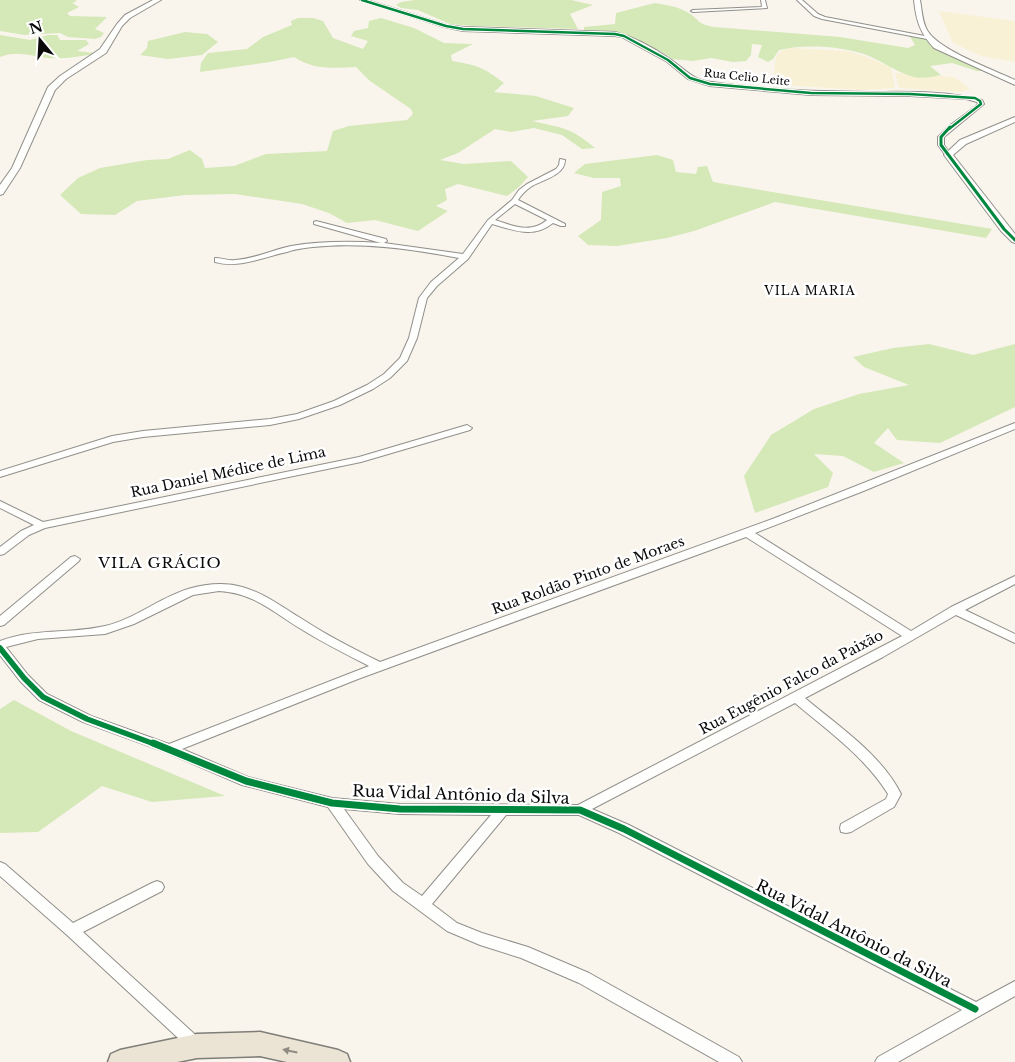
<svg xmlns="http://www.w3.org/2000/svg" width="1015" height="1062" font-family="'Libre Baskerville',serif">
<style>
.farmland{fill:#f8f1d6}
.forest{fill:#d5e8b7}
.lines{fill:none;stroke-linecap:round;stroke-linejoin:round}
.minor-casing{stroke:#918f8b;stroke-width:2}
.tertiary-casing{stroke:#918f8b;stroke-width:2}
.primary-casing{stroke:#7e7d78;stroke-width:3}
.minor{fill:#fefefc;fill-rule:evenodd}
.tertiary{fill:#fefefc;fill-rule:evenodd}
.primary{fill:#ebe4d5;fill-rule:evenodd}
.cycleway-far3-casing{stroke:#fff;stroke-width:4.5}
.cycleway-far2-casing{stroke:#fff;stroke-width:5}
.cycleway-far1-casing{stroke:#fff;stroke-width:9}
.cycleway-casing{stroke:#fff;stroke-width:10}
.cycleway-far3{stroke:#00873e;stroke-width:2.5}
.cycleway-far2{stroke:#00873e;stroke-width:3}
.cycleway-far1{stroke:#00873e;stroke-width:5.5}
.cycleway{stroke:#00873e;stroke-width:7}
.oneway{fill:#918c83}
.labels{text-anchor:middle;stroke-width:5;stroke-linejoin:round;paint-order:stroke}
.far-street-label{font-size:11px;fill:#090909;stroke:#fff}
.far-neighbourhood-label{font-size:12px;letter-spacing:1px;fill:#090909;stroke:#fff}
.street-label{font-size:14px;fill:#090909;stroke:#fff}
.neighbourhood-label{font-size:15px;letter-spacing:1px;fill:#090909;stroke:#fff}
.near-street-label{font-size:16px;fill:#090909;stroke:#fff}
</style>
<rect width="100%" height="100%" fill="#f9f5ec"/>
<!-- farmland -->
<g class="farmland">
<path d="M939,11L1015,21V62L981,56L953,43Z"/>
<path d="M790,48L847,51L864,56L891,67L895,88L863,90L781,85L778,82L774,73L776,57L781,51Z"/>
<path d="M895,73L954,77L970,89L961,92L899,88Z"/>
</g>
<!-- forest -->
<g class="forest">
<path d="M0,0H75L77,1L72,3L79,7L67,13L70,16L107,17L95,29L104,33L101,37L95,39L68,37L60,33L25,35L0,31Z"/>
<path d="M415,0H571L593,5L570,14L578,29L473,26L450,24L418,10L401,8L396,5L401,2Z"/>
<path d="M655,3C666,5 676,6 687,12C701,20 696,24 714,27L840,37L908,48L915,45L909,35L923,37L932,45L985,71H977L952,63L930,66L941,75C932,77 923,79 914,77C897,73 881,60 864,54C838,46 806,44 779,50L773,59L768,62L758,57L762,45L752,44L751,55L746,61L733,62L711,58L693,61L672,59L660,51L625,34L584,30V27L615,24L616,13Z"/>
<path d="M298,18H313L323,21L333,38L363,49L368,41L351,36L354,31L368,28L369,21L381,18L414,28L444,43L473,44L451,55L452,61C477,65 483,67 504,83L494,92L536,96L574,108L568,116L532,121C562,128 570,127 595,148L582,149L562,135L534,128L511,132L495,129L458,153L440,160L464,164L511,161L528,177L519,187L507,196L458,184L445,189L447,200L436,206L448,211L418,231L375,220L347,223L329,213L302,204L235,194L185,195L137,201L115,215L81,214L60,195L78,178L100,168L147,160L168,159L190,150L202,159L205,168L234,166L266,154L327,151L333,131L349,126L407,120L413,114L411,109L370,81L356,67C332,68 314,70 294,57L270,62L200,72L201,63L208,53L247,49L263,37L292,25L291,21Z"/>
<path d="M185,32L207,34L218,42L202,55L168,59L140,55L147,48L148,41Z"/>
<path d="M0,35L30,40L48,35H57L60,40H86L89,44L77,51L95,53C85,57 59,59 48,58C31,56 17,50 0,57Z"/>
<path d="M657,155L673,160L676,172L696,174L698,167L707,166L713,182L992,229L986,238L775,202L694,231L667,238L617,246L588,245L578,236L601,220L602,192L621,186L620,178H594L574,173L585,164Z"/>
<path d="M929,344L973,355L1015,344V407L940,443L897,440L888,428L874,443L904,463L874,472L843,456L814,454L833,473L828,487L755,513L744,476L771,435L814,409L859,394L909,385L864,367L853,357L893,348Z"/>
<path d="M14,700L71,731L225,796L152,802L102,786L38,832L0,833V709Z"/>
</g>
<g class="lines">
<defs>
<g id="minor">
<path d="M360,0H367L447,25L463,27L615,32C634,37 654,48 670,59C685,69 692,80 712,82C764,90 816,91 868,92C905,92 946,90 982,100L984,104L944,137V145L951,155L948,157L946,156L938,145V137L949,126L975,107L978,104L977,102L966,99L910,96L811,95L710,86L688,79L666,61L622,37L615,36L463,31L444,27Z"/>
<path d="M761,0H765L767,8L693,12L691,11L693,10L761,7L762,6Z"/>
<path d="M797,0H802L818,14L825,17L930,37L927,39L822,19L814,16Z"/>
<path d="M560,159L565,160C565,175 543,180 532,186C526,190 522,194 518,200L565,224V226H561L553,223C533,239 514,230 492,224L468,259L437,286L427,298L417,338L407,361L390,378L373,389L340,405L299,419L270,425L143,437L113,442L0,477V471L112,436L143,431L270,419L297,414L334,401L367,385L384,374L400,358L409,338L419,298L431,282L459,258C411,249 362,242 313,247C305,248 295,249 287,252C263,257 240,269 215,262V258C222,258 228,261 235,260C254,259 272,250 291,246C321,241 351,241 381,243L314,224V222L316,221L386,239L387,241L384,243L463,254L488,220L512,200L519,190L527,184L556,169L559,165ZM515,204L547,220C530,234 514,226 495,220Z"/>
<path d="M1015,423V429L861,492L755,533L911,631L951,607L1015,576V584L965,610L1015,634V643L956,615L883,657L805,698C838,726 881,754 901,794L894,807L851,832L846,833L841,832L840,828L841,824L886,799L888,794C865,757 828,731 795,703L592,809L629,825L976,1002L1015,981V996L898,1062H875L878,1057L962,1010L619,833L579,815H506L432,904L457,923L482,933L528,947L589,973L739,1057L742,1062H719L579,983L521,958L480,945L447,931L393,891L368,864L328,807L242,785L165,752L83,722L39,700L20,681L0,655V641C34,628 70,634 105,626C135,619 159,598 188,589C243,573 266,598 310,624C332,638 356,650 380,662L775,518ZM746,537L902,636L578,805L400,804L332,798L248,777L182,749L358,679ZM219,591C254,593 273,612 301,629C323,643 346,654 369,666L169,744L91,716L47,694L28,675L6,647L38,639L105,634L134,624L193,595ZM344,809L400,814L491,815L422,896L403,883L378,856Z"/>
<path d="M467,425L472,428L470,430L361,462L45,528L29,535L4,554L0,555V547L21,531L34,525L0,508V501L43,522L359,457Z"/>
<path d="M75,556L80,559L79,561L4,625L0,626V616L71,557Z"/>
<path d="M0,862L5,864L73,923L152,883L157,881L162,883L164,887L162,891L83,932L201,1040L203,1045L201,1050L196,1052L191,1050L67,935L0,876Z"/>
</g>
<g id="tertiary">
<path d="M153,0H161L130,18L122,26L106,53L66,79L55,90L20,168L3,194L0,195V185L12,168L48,87L60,76L100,49L117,24L125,15Z"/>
<path d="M914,0H920C922,10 922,21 927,30C938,50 994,70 1015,80V85L934,48C920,33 916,20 914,0Z"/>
<path d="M1015,117V122L966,144L953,155L1015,234V243L1012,242L1001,231L944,155L960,140Z"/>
</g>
<path id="primary" d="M260,1032L338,1050L347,1054L350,1062H287L260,1056L197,1058L177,1062H108L111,1054L120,1050L197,1034Z"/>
</defs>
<!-- minor casing -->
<use href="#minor" class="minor-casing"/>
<!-- tertiary casing -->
<use href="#tertiary" class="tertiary-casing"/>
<!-- primary casing -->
<use href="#primary" class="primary-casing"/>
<!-- minor -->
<use href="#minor" class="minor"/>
<!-- tertiary -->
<use href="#tertiary" class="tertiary"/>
<!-- primary -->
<use href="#primary" class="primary"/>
<defs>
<path id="cycleway-far3" d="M362,0L446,26L463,29L615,34L624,36L668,60L690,78L710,84L811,93L910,94L975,98L980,101L981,104L949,129"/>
<path id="cycleway-far2" d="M950,127L941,137V145L1004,229L1015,240"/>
<path id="cycleway-far1" d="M0,648L24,678L43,697L87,719L157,745"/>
<path id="cycleway" d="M153,743L246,781L332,803L400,809L580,810L624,829L975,1009"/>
</defs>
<!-- cycleway-far3 casing -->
<use href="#cycleway-far3" class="cycleway-far3-casing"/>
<!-- cycleway-far2 casing -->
<use href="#cycleway-far2" class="cycleway-far2-casing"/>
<!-- cycleway-far1 casing -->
<use href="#cycleway-far1" class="cycleway-far1-casing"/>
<!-- cycleway casing -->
<use href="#cycleway" class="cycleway-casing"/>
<!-- cycleway-far3 -->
<use href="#cycleway-far3" class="cycleway-far3"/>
<!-- cycleway-far2 -->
<use href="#cycleway-far2" class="cycleway-far2"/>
<!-- cycleway-far1 -->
<use href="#cycleway-far1" class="cycleway-far1"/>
<!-- cycleway -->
<use href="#cycleway" class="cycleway"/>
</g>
<!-- one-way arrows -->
<defs><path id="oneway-solid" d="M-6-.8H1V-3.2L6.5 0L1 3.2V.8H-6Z" transform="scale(1.25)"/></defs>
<use class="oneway" href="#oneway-solid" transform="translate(290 1051) rotate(-168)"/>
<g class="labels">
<!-- far-street labels -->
<g class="far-street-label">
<text transform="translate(747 77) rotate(6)" y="4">Rua Celio Leite</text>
</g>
<!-- far-neighbourhood labels -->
<g class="far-neighbourhood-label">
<text x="810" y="295">VILA MARIA</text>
</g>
<!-- street labels -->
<g class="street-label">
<text transform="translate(228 472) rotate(-12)" y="5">Rua Daniel Médice de Lima</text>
<text transform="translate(588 575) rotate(-20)" y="5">Rua Roldão Pinto de Moraes</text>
<text transform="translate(791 682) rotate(-28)" y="5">Rua Eugênio Falco da Paixão</text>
</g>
<!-- neighbourhood labels -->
<g class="neighbourhood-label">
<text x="160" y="568">VILA GRÁCIO</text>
</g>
<!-- near-street labels -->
<g class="near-street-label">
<text transform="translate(461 794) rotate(2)" y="6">Rua Vidal Antônio da Silva</text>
<text transform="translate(854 933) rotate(27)" y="6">Rua Vidal Antônio da Silva</text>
</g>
</g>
<!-- north arrow -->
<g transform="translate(40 40) rotate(342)" stroke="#ffffff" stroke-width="4" paint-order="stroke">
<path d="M0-4L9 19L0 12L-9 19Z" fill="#090909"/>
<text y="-8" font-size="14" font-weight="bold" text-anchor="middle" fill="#090909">N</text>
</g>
</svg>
